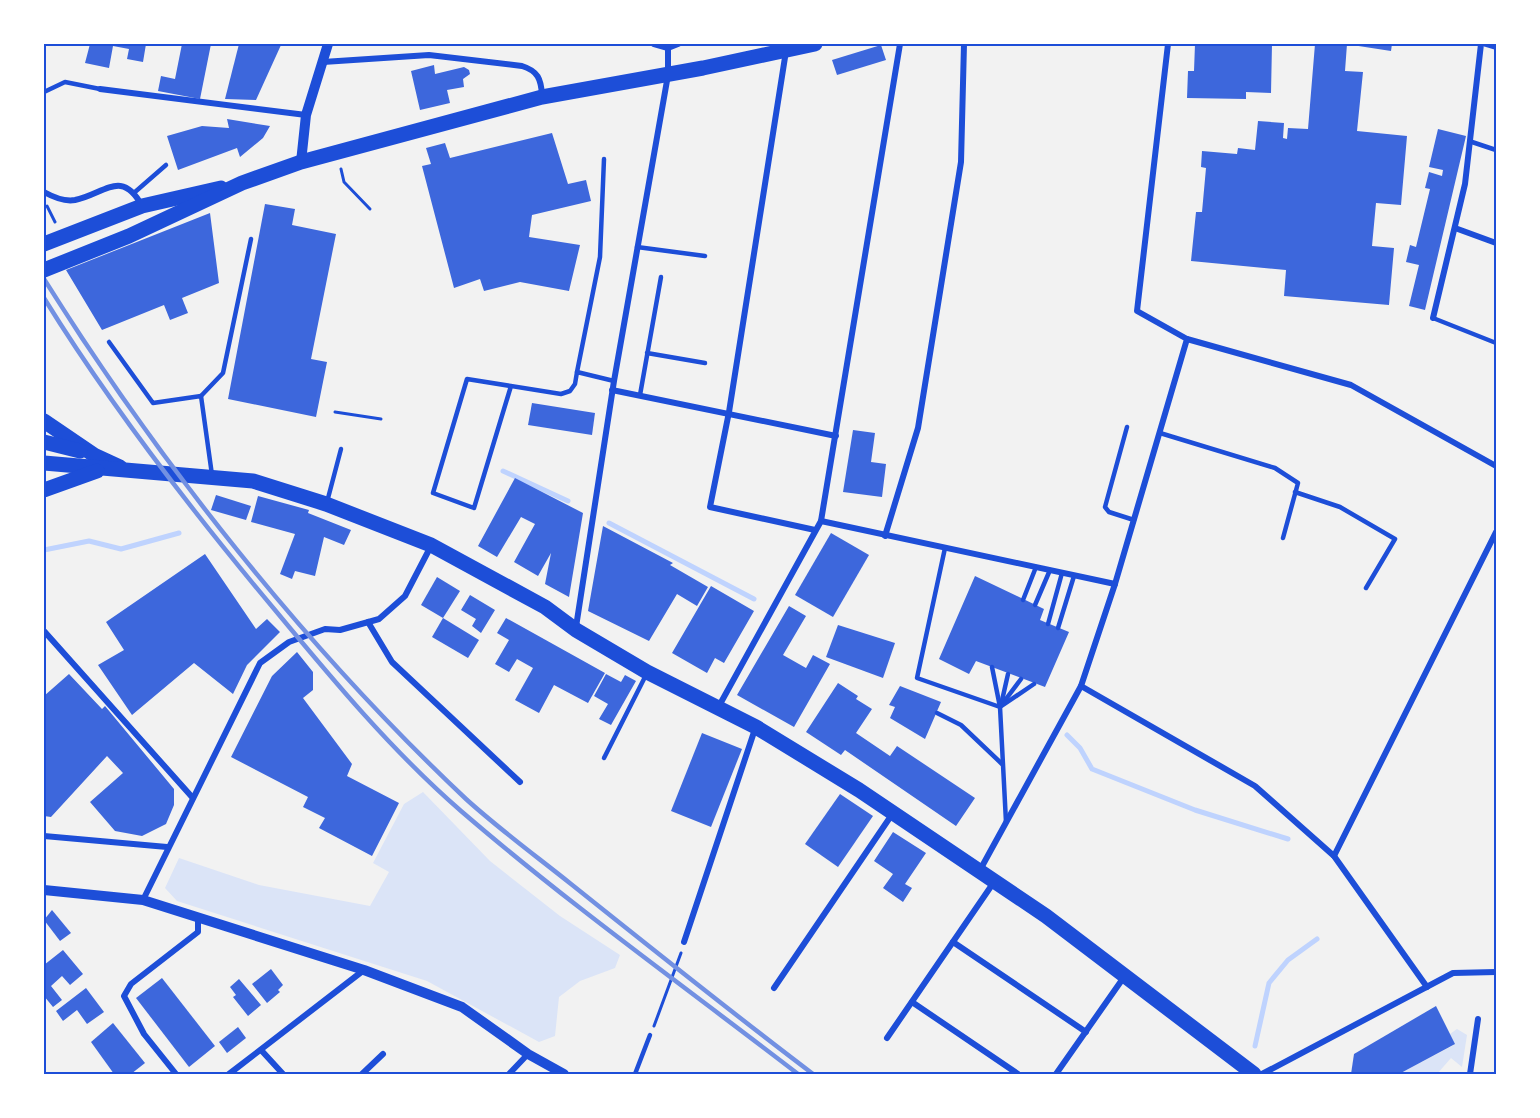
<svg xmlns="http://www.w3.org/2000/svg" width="1540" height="1118" font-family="'Work Sans',sans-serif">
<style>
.green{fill:#dbe4f7}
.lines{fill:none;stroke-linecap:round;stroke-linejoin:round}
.stream{stroke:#bfd3fe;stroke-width:5}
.building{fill:#3d67dc}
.path{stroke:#1d4ed8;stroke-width:3}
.service{stroke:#1d4ed8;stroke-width:4.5}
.minor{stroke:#1d4ed8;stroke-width:6}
.tertiary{stroke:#1d4ed8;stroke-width:10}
.primary{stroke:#1d4ed8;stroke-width:15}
.rail{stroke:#7290e2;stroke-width:4.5}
.neatline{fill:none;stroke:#1d4ed8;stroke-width:2}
</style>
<rect width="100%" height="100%" fill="#f2f2f2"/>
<!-- green -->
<g class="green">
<path d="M423,792L490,861L560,916L620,955L615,968L580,981L559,997L555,1036L539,1042L427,981L177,901L165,888L179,858L259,885L370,906L389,872L373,863L404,804Z"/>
<path d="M1457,1029L1467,1035L1462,1067L1451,1058L1437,1074H1399L1454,1045L1450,1034Z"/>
</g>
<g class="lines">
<!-- stream -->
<g class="stream">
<path d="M503,471L568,501"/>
<path d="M609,523L754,599"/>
<path d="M44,550L89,541L121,549L179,533"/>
<path d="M1067,735L1080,748L1092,769L1195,810L1288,839"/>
<path d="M1255,1046L1269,983L1288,960L1317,939"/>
</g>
</g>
<!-- building -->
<g class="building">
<path d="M90,44H146L143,62L127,59L129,49L113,46L109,68L85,63Z"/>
<path d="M182,44H211L200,99L158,91L161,76L175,79Z"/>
<path d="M239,44L281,45L256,100L225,99Z"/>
<path d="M1195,44H1272L1271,93L1246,92V99L1187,98L1188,71H1194Z"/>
<path d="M1315,44H1347L1345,71L1363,72L1357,131L1407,136L1401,205L1376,203L1372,246L1394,248L1389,305L1284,296L1286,270L1191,261L1196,212H1202L1206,168L1201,167L1202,151L1237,154L1238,148L1255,150L1258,121L1284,123L1283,138L1287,139L1288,128L1308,129Z"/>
<path d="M1352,44H1392L1391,51L1352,45Z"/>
<path d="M881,45L886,60L837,75L832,60Z"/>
<path d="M434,65L435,74L464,67L469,70L470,74L463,79L464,87L447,90L450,103L420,110L411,71Z"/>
<path d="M227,119L270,126L263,138L240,157L237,148L178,170L167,136L202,126L229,128Z"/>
<path d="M1438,129L1466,136L1425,310L1409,306L1419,265L1406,262L1410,245L1416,247L1430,189L1425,188L1429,172L1442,176L1443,170L1429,167Z"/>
<path d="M552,133L568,184L586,180L591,201L532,215L529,237L580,245L569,291L520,282L484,291L480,279L454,288L422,166L431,164L426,148L445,143L450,158Z"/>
<path d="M265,204L295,209L292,225L336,234L311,359L327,362L316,417L228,399Z"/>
<path d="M210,213L219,283L182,298L188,313L170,320L164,305L102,330L66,270Z"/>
<path d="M532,403L595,413L592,435L528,425Z"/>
<path d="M853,430L875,433L871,462L886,464L882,497L843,492Z"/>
<path d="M515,478L583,513L569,597L545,584L551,553L538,576L514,562L535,524L521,517L497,557L478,546Z"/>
<path d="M216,495L251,506L246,520L211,510Z"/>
<path d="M258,496L309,510L308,513L351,530L344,545L324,537L315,576L295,571L292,579L280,574L295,534L251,522Z"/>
<path d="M603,526L673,563L670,565L708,587L697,606L677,594L649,641L588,611Z"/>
<path d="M831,533L869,555L833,617L795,595Z"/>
<path d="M205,554L256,629L267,619L280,632L247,665L233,694L194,663L132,715L98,665L124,650L106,622Z"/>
<path d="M975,576L1044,609L1040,620L1069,632L1045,687L976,661L969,674L939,659Z"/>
<path d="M437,577L460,591L443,618L421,605Z"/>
<path d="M711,586L754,611L724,663L715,658L707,673L672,653Z"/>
<path d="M470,595L495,610L481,633L472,626L476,619L461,610Z"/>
<path d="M789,606L806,616L783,655L806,668L813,655L830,664L794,727L737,695Z"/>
<path d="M443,618L479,640L468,658L432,637Z"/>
<path d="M506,618L605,673L588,703L554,685L539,713L515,700L533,668L517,659L509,672L495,664L509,640L497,633Z"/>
<path d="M838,625L895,643L883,678L826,657Z"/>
<path d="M297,652L313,672V690L303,698L352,764L347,776L399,803L372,856L319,828L325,818L303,807L308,797L231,757L272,676Z"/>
<path d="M69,674L102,709L105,706L174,789V805L166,824L142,836L115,831L90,802L123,773L107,756L51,817L44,816V696Z"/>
<path d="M606,674L621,682L625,675L636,681L611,725L599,719L608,704L594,696Z"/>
<path d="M838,683L858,696L856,699L872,709L856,733L890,756L897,746L975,798L956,826L845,750L841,755L806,732Z"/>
<path d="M900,686L941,702L925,739L890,718L895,707L889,705Z"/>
<path d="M702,733L742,749L711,827L671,811Z"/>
<path d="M840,794L873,816L838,867L805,844Z"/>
<path d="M893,832L926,853L905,884L912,888L903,902L883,888L893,874L874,861Z"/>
<path d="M52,910L71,933L60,941L44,920Z"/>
<path d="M63,950L83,974L70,985L62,976L51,986L62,1000L53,1007L44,996V965Z"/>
<path d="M271,969L283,985L278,990L280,992L267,1003L252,984Z"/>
<path d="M162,978L215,1046L189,1067L136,998Z"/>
<path d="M239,979L261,1005L248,1016L233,997L236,995L230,987Z"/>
<path d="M86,988L104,1012L87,1024L77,1010L63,1021L56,1011Z"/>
<path d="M1436,1006L1455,1044L1399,1074H1351L1354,1054Z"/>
<path d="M113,1023L145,1063L131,1074H114L91,1042Z"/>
<path d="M238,1027L246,1038L227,1053L219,1042Z"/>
</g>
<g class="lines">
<!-- path -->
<g class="path">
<path d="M341,169L344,182L370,209"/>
<path d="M47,206L55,222"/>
<path d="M335,412L381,419"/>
<path d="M654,1026L681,953"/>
</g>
<!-- service -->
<g class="service">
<path d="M44,92L65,82L100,89"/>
<path d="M1472,142L1496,150"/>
<path d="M135,192L166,165"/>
<path d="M637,247L705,256"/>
<path d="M1433,318L1496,343"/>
<path d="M109,342L153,403L201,396L212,475"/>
<path d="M647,353L705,363"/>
<path d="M577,372L600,257L604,159"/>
<path d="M511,386L474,508L433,493L467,379L561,394L570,391L575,384L577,372L614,381"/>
<path d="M640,395L661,277"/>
<path d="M201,396L223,373L251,239"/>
<path d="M1127,427L1105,507L1109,512L1134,520"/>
<path d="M1160,433L1275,468L1298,483L1283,538"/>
<path d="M1295,492L1340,507L1395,539L1366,588"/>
<path d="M327,502L341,449"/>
<path d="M945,548L917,678L1000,707"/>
<path d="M1023,600L1036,567"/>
<path d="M1035,605L1050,570"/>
<path d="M1048,624L1062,573"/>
<path d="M1058,628L1074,576"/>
<path d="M992,667L1000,707L1006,822"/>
<path d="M1003,703L1021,679"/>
<path d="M1001,705L1008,674"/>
<path d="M1000,707L1034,684"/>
<path d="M937,713L961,725L1002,764"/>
<path d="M604,758L646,675"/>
<path d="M635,1074L650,1035"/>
</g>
<!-- minor -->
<g class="minor">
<path d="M654,44L668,48L678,44"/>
<path d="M1486,44L1496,47"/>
<path d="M786,51L729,412L710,507L815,530"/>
<path d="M323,62L429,55L522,66C538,71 541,79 542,95"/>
<path d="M100,89L306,115"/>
<path d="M44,192C53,197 64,202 75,200C104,194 122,168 142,206"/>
<path d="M1455,228L1496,243"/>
<path d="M1433,318L1465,184L1481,44"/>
<path d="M1187,339L1351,385L1496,466"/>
<path d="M612,390L836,436"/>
<path d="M821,521L1115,584"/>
<path d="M885,536L918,428L961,162L964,44"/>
<path d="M368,622L392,662L520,782"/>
<path d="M576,627L614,381L668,75V48"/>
<path d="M44,631L192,797"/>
<path d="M1081,686L1255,786L1334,856L1427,987"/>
<path d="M719,706L821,521L900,44"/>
<path d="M44,836L167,847"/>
<path d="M1334,856L1496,532"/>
<path d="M980,870L1081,686L1115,584L1187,339L1137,311L1168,44"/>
<path d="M143,900L260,663L289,642L325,629L340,630L379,619L405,596L431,546"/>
<path d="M684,942L755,729"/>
<path d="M953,942L1086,1032"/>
<path d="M774,988L893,813"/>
<path d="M912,1002L1018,1074"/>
<path d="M887,1038L994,882"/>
<path d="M261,1050L283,1074"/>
<path d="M176,1074L144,1034L124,996L131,984L198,932V917"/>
<path d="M229,1074L364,970"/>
<path d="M362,1074L383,1054"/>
<path d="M509,1074L528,1054"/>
<path d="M1056,1074L1124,977"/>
<path d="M1262,1074L1453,973L1496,972"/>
<path d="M1470,1074L1478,1019"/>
</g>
<!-- tertiary -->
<g class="tertiary">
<path d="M301,162L306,115L328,44"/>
<path d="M44,890L143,900L364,970L462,1007L528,1054L564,1074"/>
</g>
<!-- primary -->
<g class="primary">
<path d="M44,244L142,206L221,188"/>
<path d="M44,270L129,236L242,183L301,162L542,97L703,68L815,44"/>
<path d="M44,421L94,455L120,467"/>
<path d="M44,442L80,451"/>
<path d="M44,463L253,481L326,504L431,545L545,607L576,630L647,672L756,727L859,790L1046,916L1254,1074"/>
<path d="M44,490L97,471"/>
</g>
<!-- rail -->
<g class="rail">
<path d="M44,279C160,464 307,649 466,799C499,829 536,856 571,884C651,948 731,1012 813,1074"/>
<path d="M44,298C112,408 192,511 275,610C333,680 392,751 461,811C569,904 685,987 798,1074"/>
</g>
</g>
<!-- border -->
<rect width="1540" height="1118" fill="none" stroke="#ffffff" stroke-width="90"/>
<rect x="45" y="45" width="1450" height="1028" class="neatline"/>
</svg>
